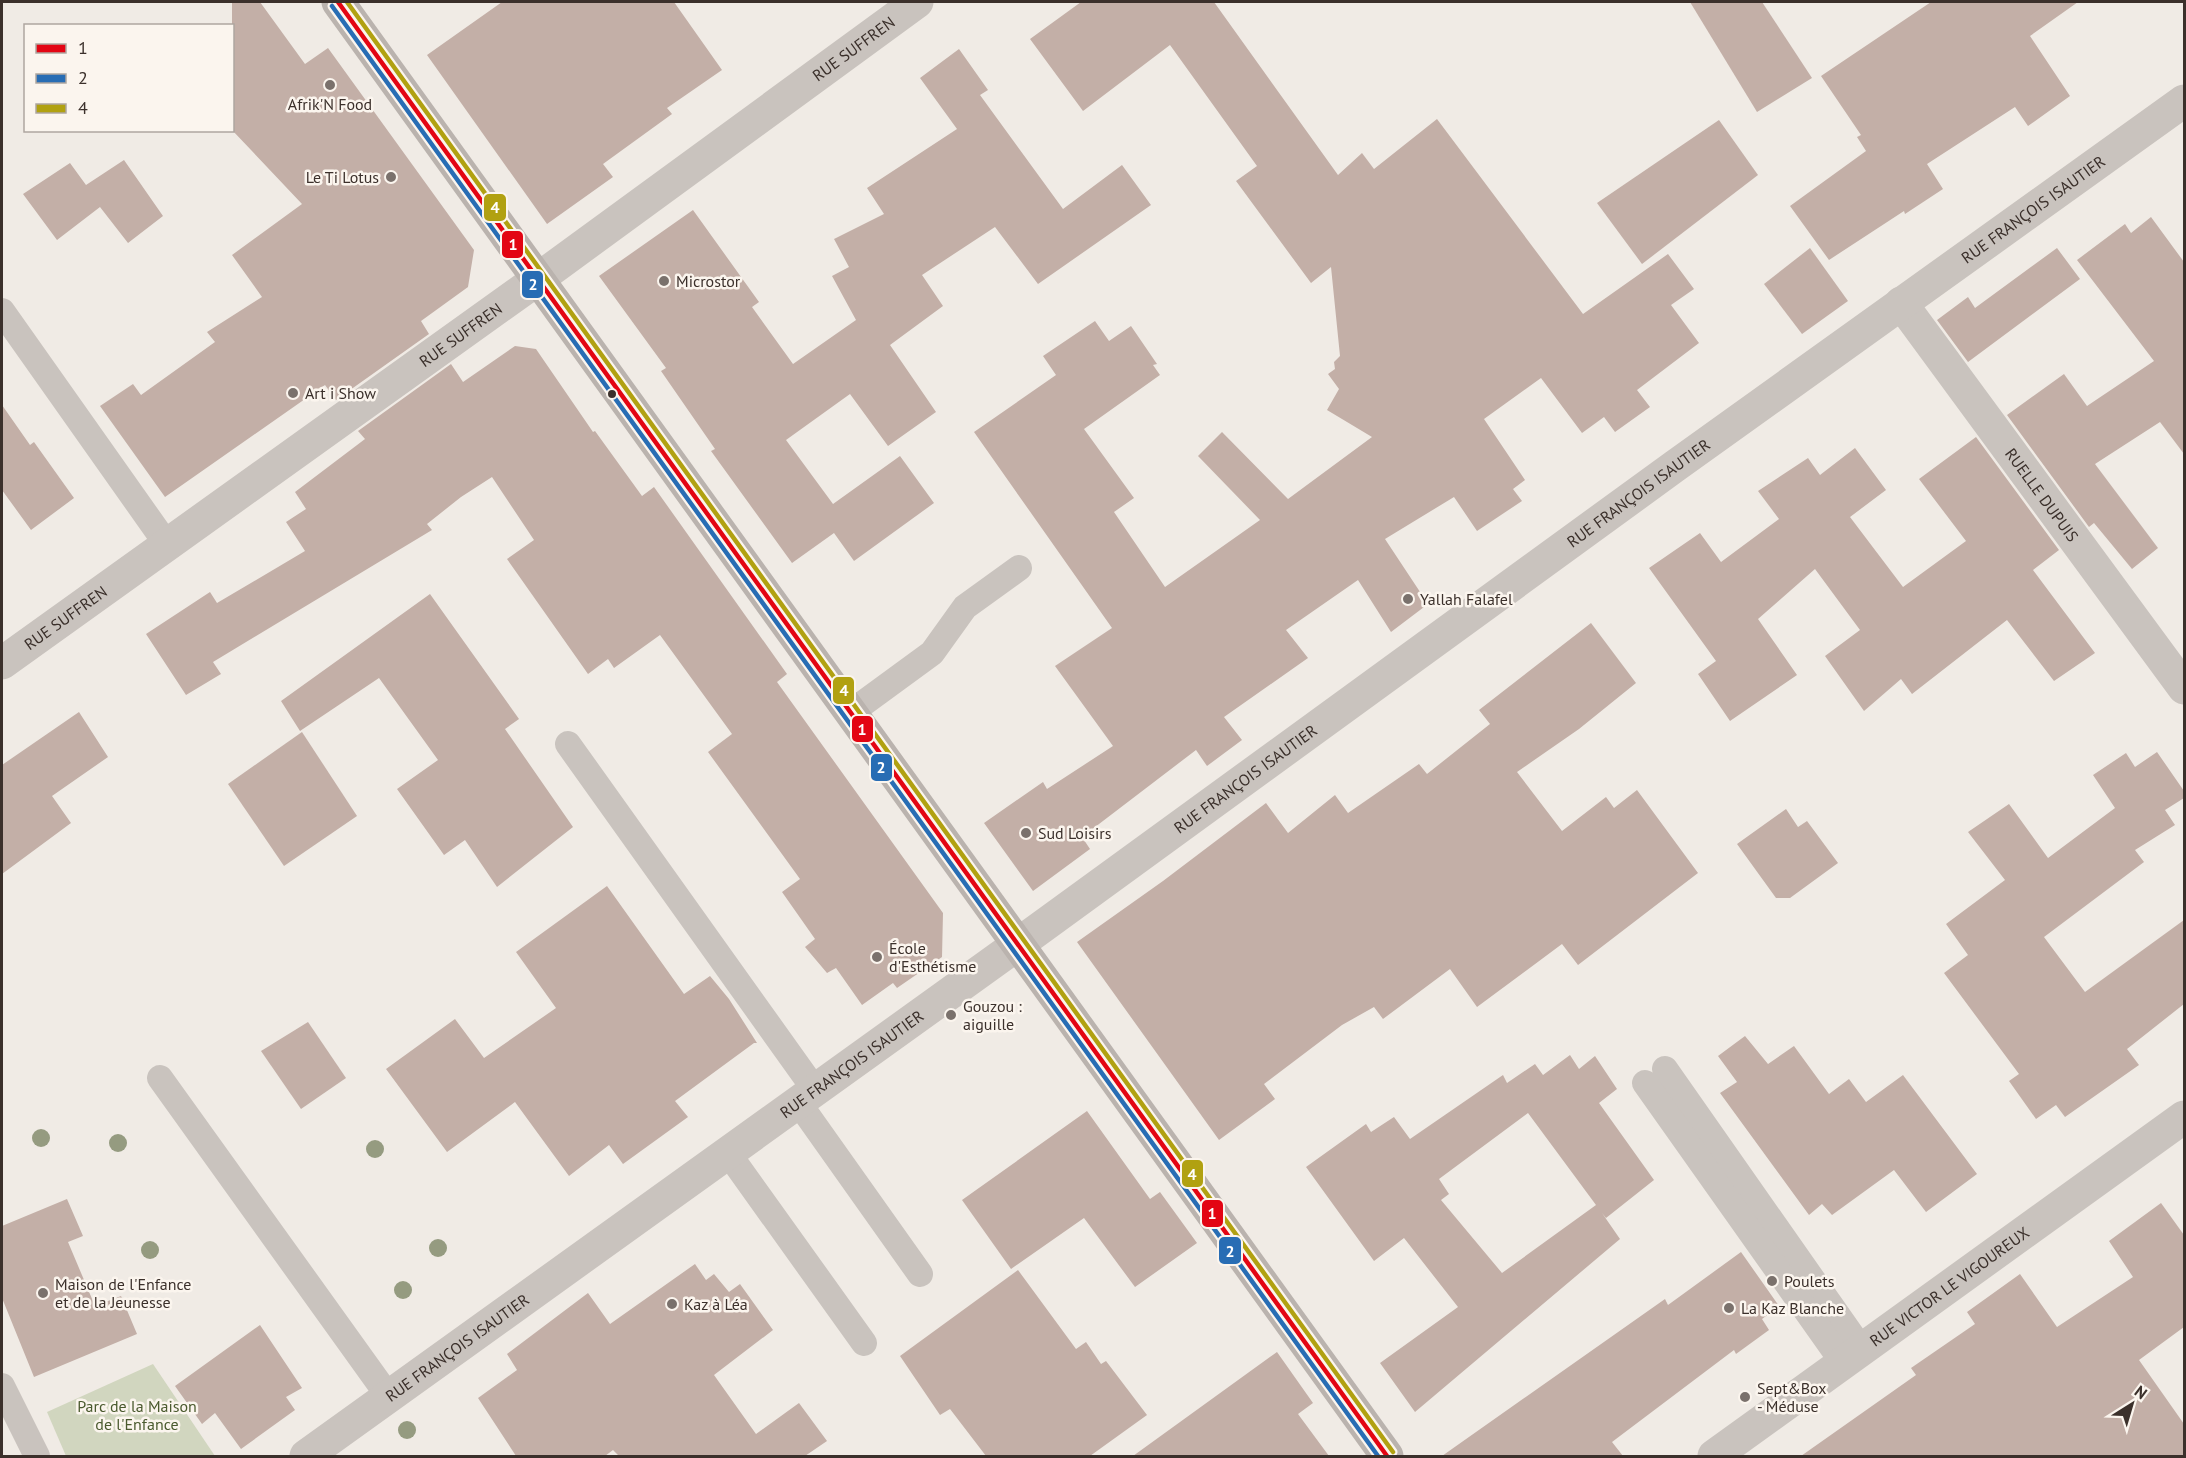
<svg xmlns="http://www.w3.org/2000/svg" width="2186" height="1458" font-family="'PT Sans',sans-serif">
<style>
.green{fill:#d1d6bf}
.building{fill:#c3afa7;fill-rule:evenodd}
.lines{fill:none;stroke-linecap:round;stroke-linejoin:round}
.lane{stroke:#c9c3be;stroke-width:26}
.street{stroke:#c9c3be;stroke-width:33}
.secondary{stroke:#bab3ae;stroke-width:33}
.bus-1-casing{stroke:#fbf5ee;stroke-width:9}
.bus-2-casing{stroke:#fbf5ee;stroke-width:9}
.bus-3-casing{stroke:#fbf5ee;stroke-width:9}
.bus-1{stroke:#e30513;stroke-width:4.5}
.bus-2{stroke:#286db4;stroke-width:4.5}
.bus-3{stroke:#b1a111;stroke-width:4.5}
.tree{fill:#959b80}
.poi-dot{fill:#7a716c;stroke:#fbf5ee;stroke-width:2}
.bus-dot{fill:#3b302b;stroke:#fbf5ee;stroke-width:2}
.labels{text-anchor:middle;stroke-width:5;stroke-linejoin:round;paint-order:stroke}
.street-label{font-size:16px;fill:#3b302b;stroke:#fbf5ee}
.poi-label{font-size:16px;fill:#3b302b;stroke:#fbf5ee;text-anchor:start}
.park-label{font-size:16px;fill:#4a5a2e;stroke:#fbf5ee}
.line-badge{stroke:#fbf5ee;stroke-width:2}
.badge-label{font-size:16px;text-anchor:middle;font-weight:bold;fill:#fff}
</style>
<rect width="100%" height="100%" fill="#f0ebe5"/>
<!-- green -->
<path class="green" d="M153,1364L215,1456H66L47,1412Z"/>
<!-- building -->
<g class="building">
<path d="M232,2H260L305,64L328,48L474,250L468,287L421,321L429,334L336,400L325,385L165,497L100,406L133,384L141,395L215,342L207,332L262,297L232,255L302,204L232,130Z"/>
<path d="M502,2H674L722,70L667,108L672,114L603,164L613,177L547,224L427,55Z"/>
<path d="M1081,2H1214L1338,175L1362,153L1374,169L1437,119L1583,314L1668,254L1694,289L1671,305L1699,343L1637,390L1650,407L1615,432L1604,417L1582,433L1541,378L1484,419L1525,480L1513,489L1522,501L1477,531L1454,497L1385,539L1428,604L1391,632L1358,580L1286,630L1308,658L1224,717L1242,740L1207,766L1196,750L1082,837L1090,849L1033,891L984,823L1043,782L1047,789L1113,746L1055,666L1112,628L974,432L1056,375L1043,356L1095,321L1109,341L1131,326L1157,364L1153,365L1160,375L1084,429L1134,498L1114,512L1165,587L1260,520L1198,456L1222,432L1288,499L1372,437L1327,410L1339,389L1328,374L1335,369L1334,362L1340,356L1331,267L1311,283L1236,181L1257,166L1170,45L1083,111L1030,39Z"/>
<path d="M1690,2H1762L1812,78L1757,112Z"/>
<path d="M1931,2H2078L2030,36L2070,96L2028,126L2015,107L1927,164L1943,189L1905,214L1904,211L1829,260L1790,206L1866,151L1857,137L1861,135L1821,76Z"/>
<path d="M959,49L988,90L980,95L1063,209L1122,165L1151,205L1038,284L995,227L922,275L943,306L890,345L936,412L888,446L850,394L786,440L833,504L900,456L934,503L854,561L834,533L792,563L711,451L715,449L661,371L666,368L599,276L693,210L759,302L752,307L793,364L856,320L832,276L849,267L834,239L884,214L867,188L957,129L920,78Z"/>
<path d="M1719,120L1758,175L1642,264L1597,203Z"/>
<path d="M124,160L163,216L128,243L100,207L57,240L23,194L70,163L86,185Z"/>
<path d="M2151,217L2184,262V454L2160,422L2095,464L2158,548L2132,569L2094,523L2089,527L2007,415L2064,374L2087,406L2154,361L2077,260L2125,224L2131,233Z"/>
<path d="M1810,248L1848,301L1802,334L1764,284Z"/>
<path d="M2057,248L2080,279L1968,362L1937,320L1968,297L1975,308Z"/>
<path d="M515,346L536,349L593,432L595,431L642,496L654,487L787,674L777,682L943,913L942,957L897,988L893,983L862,1005L836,968L827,973L805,947L815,939L782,892L800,879L708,752L732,734L660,635L614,668L608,659L588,674L507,559L534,540L492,477L461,497L427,524L432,530L213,662L221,674L186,695L146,634L210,592L217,603L305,551L286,522L306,509L295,492L365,439L358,431L451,364L463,382Z"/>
<path d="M2,405L30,445L34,442L74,498L31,530L2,490Z"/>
<path d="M1976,437L2059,550L2033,570L2095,653L2054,681L2007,620L1912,694L1901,679L1864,711L1825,656L1860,630L1815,569L1758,619L1797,675L1730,721L1698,674L1716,661L1649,568L1700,533L1721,562L1779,519L1758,491L1808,458L1820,475L1855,448L1886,490L1850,517L1903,587L1966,541L1919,479Z"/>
<path d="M430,594L519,719L505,729L573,827L497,887L465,840L444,855L397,789L438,760L379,678L300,731L281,701Z"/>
<path d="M1591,623L1636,683L1579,729L1517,772L1562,831L1606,797L1614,808L1637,790L1698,873L1578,965L1562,944L1477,1007L1450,969L1383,1019L1374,1007L1342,1025L1264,1084L1275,1099L1219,1140L1077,942L1163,881L1266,803L1288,833L1335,795L1348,813L1419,764L1427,774L1490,724L1479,710Z"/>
<path d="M79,712L108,757L52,796L71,823L2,874V765Z"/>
<path d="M302,732L357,816L284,866L228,784Z"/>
<path d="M2157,752L2184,791V798L2165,810L2175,825L2135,850L2144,862L2044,937L2085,992L2184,920V1004L2127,1049L2139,1065L2065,1117L2056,1105L2036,1119L2009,1081L2019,1074L1944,973L1968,955L1946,924L2005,880L1968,832L2009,804L2048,858L2115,808L2093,775L2126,753L2135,767Z"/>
<path d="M1786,809L1798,827L1807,821L1838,863L1790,898H1776L1737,844Z"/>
<path d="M607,886L684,994L710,976L729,999L757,1043H754L675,1101L688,1117L623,1164L609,1145L569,1176L515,1102L447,1152L386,1069L455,1019L484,1058L556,1008L516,952Z"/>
<path d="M308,1022L346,1078L301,1109L261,1051Z"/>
<path d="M1745,1036L1768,1064L1794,1046L1829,1094L1849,1079L1866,1102L1903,1075L1977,1174L1926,1212L1894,1170L1832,1215L1822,1204L1809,1215L1720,1093L1737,1082L1718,1056Z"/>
<path d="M1570,1055L1579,1069L1595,1056L1617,1089L1599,1103L1654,1180L1606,1218L1602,1213L1620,1239L1415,1412L1380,1363L1458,1307L1404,1238L1374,1261L1306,1167L1366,1124L1371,1132L1394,1117L1410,1139L1503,1075L1507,1083L1535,1064L1543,1075ZM1528,1113L1596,1205L1502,1273L1441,1200L1449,1194L1439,1179Z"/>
<path d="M1087,1111L1150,1199L1160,1192L1197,1243L1135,1287L1084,1218L1011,1269L962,1200Z"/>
<path d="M67,1199L83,1236L68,1242L95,1306L121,1296L137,1334L34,1377L2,1298V1226Z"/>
<path d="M2161,1203L2184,1235V1327L2139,1360L2184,1424V1456H1801L1916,1375L1911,1368L1975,1324L1967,1312L2020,1274L2057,1327L2133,1277L2109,1241Z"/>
<path d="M1741,1252L1779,1306L1762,1319L1769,1330L1736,1354L1734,1350L1612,1442L1623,1456H1442L1665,1299L1668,1305Z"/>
<path d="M695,1264L706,1280L714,1274L729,1292L740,1284L773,1330L714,1375L756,1434L799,1403L827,1441L805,1456H619L613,1450L605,1456H516L478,1398L517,1370L507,1354L588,1293L610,1324Z"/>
<path d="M1018,1270L1076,1349L1086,1342L1101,1364L1106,1361L1147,1415L1090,1456H986L950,1409L940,1415L900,1356Z"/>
<path d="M260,1325L302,1388L286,1397L295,1410L241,1449L215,1413L202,1424L175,1386Z"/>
<path d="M1277,1352L1313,1403L1298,1414L1329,1456H1133Z"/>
</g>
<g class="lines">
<!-- lane -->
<g class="lane">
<path d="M2,311L168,546"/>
<path d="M850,713L932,653L965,607L1019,568"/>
<path d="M568,744L815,1090"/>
<path d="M1665,1069L1862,1350"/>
<path d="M160,1078L389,1397"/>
<path d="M1645,1083L1844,1364"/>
<path d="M798,1102L920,1274"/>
<path d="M728,1153L864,1343"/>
<path d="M2,1386L37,1456"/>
</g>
<!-- street -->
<g class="street">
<path id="s1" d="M1901,303L2184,688"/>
<path id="s2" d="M2,663L538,279L917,2"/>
<path id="s3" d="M306,1456L1017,945L1675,466L2184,101"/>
<path id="s4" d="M1714,1456L2184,1117"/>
</g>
<!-- secondary -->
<path class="secondary" d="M338,2L1387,1456"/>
<defs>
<path id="bus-1" d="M338,2L1387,1456"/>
<path id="bus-2" d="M332,6L1378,1456"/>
<path id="bus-3" d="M347,2L1393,1452"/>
</defs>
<!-- bus-1 casing -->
<use href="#bus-1" class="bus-1-casing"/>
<!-- bus-2 casing -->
<use href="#bus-2" class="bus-2-casing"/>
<!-- bus-3 casing -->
<use href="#bus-3" class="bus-3-casing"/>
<!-- bus-1 -->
<use href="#bus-1" class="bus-1"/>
<!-- bus-2 -->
<use href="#bus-2" class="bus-2"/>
<!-- bus-3 -->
<use href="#bus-3" class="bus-3"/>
</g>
<!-- trees -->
<g class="tree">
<circle cx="41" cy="1138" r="9"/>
<circle cx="118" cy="1143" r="9"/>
<circle cx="375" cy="1149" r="9"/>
<circle cx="438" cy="1248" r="9"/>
<circle cx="150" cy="1250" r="9"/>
<circle cx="403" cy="1290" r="9"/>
<circle cx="407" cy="1430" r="9"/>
</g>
<!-- markers -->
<g class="poi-dot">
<circle cx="330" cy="85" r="6"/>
<circle cx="391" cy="177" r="6"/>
<circle cx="664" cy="281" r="6"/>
<circle cx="293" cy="393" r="6"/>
<circle cx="1408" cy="599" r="6"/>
<circle cx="1026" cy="833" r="6"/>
<circle cx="877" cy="957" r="6"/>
<circle cx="951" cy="1015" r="6"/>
<circle cx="1772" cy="1281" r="6"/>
<circle cx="43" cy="1293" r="6"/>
<circle cx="672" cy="1304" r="6"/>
<circle cx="1729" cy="1308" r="6"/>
<circle cx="1745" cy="1397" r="6"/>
</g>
<circle class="bus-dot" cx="612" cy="394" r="5"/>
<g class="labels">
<!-- street labels -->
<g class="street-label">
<text dy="6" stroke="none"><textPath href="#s2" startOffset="1050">RUE SUFFREN</textPath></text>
<text dy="6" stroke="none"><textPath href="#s3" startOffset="2130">RUE FRANÇOIS ISAUTIER</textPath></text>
<text dy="6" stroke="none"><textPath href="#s2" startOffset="564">RUE SUFFREN</textPath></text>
<text dy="6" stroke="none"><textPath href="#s3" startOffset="1644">RUE FRANÇOIS ISAUTIER</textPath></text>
<text dy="6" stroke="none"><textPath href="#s1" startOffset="238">RUELLE DUPUIS</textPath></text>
<text dy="6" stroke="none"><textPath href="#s2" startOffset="78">RUE SUFFREN</textPath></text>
<text dy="6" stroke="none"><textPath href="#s3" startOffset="1158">RUE FRANÇOIS ISAUTIER</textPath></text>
<text dy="6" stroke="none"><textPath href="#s3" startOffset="672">RUE FRANÇOIS ISAUTIER</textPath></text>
<text dy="6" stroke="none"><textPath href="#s4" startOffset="290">RUE VICTOR LE VIGOUREUX</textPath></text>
<text dy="6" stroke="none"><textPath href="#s3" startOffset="186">RUE FRANÇOIS ISAUTIER</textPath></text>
</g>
<!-- poi labels -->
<g class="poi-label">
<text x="330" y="110" text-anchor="middle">Afrik'N Food</text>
<text x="379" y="183" text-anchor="end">Le Ti Lotus</text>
<text x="676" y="287">Microstor</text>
<text x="305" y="399">Art i Show</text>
<text x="1420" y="605">Yallah Falafel</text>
<text x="1038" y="839">Sud Loisirs</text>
<text x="889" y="954">École<tspan x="889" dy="18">d'Esthétisme</tspan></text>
<text x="963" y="1012">Gouzou :<tspan x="963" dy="18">aiguille</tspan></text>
<text x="1784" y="1287">Poulets</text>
<text x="55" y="1290">Maison de l'Enfance<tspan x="55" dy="18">et de la Jeunesse</tspan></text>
<text x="684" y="1310">Kaz à Léa</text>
<text x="1741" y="1314">La Kaz Blanche</text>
<text x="1757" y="1394">Sept&amp;Box<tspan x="1757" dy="18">- Méduse</tspan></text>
</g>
<!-- park labels -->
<g class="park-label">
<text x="137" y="1412">Parc de la Maison<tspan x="137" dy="18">de l'Enfance</tspan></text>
</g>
</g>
<g class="line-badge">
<rect x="483" y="193" width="24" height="29" rx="6" fill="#b1a111"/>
<rect x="501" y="230" width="23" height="29" rx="6" fill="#e30513"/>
<rect x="521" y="270" width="23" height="29" rx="6" fill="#286db4"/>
<rect x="832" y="676" width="23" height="29" rx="6" fill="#b1a111"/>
<rect x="851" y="715" width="23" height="28" rx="6" fill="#e30513"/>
<rect x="870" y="753" width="23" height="29" rx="6" fill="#286db4"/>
<rect x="1181" y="1159" width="23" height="29" rx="6" fill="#b1a111"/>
<rect x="1201" y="1199" width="23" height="29" rx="6" fill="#e30513"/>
<rect x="1218" y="1236" width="24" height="29" rx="6" fill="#286db4"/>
</g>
<g class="badge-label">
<text x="495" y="213">4</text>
<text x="513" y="250">1</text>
<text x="533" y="290">2</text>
<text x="844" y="696">4</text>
<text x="862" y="735">1</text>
<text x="881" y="773">2</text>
<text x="1192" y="1180">4</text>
<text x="1212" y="1219">1</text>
<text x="1230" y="1257">2</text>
</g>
<!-- border -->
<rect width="2186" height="1458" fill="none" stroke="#3b302b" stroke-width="6"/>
<!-- legend -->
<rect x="24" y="24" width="210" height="108" fill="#fbf5ee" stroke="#aea6a0" stroke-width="1.5"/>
<rect x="36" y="44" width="30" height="9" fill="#e30513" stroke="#aea6a0" stroke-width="1.5"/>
<text x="78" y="54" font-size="18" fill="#3b302b">1</text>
<rect x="36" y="74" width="30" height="9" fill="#286db4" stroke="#aea6a0" stroke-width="1.5"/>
<text x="78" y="84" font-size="18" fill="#3b302b">2</text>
<rect x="36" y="104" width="30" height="9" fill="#b1a111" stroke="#aea6a0" stroke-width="1.5"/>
<text x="78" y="114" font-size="18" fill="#3b302b">4</text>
<!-- north arrow -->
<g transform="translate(2132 1404) rotate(37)" stroke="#fbf5ee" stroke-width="4.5" paint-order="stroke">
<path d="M0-4.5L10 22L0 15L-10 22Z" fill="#3b302b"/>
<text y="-9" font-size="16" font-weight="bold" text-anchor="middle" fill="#3b302b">N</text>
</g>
</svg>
